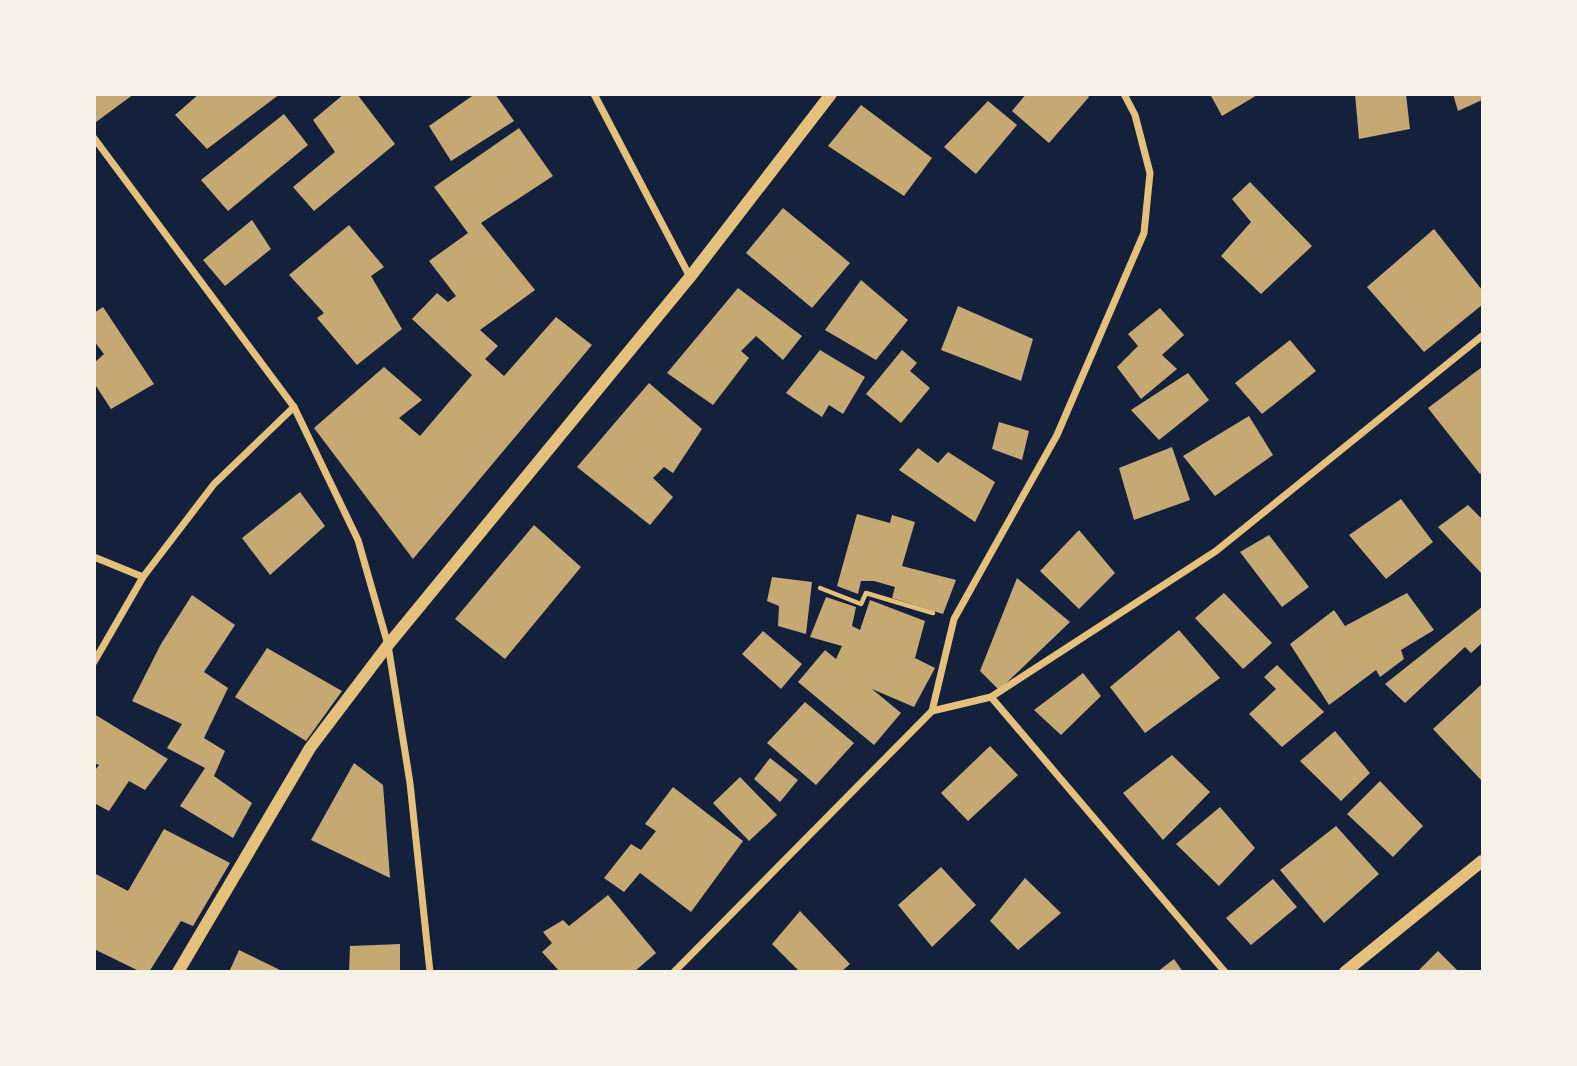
<svg xmlns="http://www.w3.org/2000/svg" width="1577" height="1066" font-family="'Varela Round',sans-serif">
<style>
.building{fill:#c6a872}
.lines{fill:none;stroke-linecap:round;stroke-linejoin:round}
.path{stroke:#e5c07b;stroke-width:4.5}
.minor{stroke:#e5c07b;stroke-width:7}
.tertiary{stroke:#e5c07b;stroke-width:12}
</style>
<rect width="100%" height="100%" fill="#14213d"/>
<!-- building -->
<g class="building">
<path d="M94,94H134L96,122Z"/>
<path d="M199,94H280L207,149L175,115Z"/>
<path d="M344,94H357L395,144L314,211L293,187L335,152L313,120Z"/>
<path d="M475,94H495L514,121L451,161L429,126Z"/>
<path d="M1026,94H1086L1089,97L1049,143L1012,111Z"/>
<path d="M1210,94H1259L1222,116Z"/>
<path d="M1355,94H1406L1410,129L1359,139Z"/>
<path d="M1453,94H1482V100L1458,111Z"/>
<path d="M988,101L1017,125L976,174L944,147Z"/>
<path d="M861,105L932,158L904,196L828,146Z"/>
<path d="M284,114L308,145L228,211L201,180Z"/>
<path d="M519,128L553,176L481,223L535,290L480,330L498,346L485,359L504,376L556,317L592,345L413,559L314,428L384,367L422,400L399,418L420,436L472,375L412,319L437,293L448,302L456,296L429,261L468,233L434,187Z"/>
<path d="M1250,182L1312,246L1261,294L1221,256L1251,222L1232,199Z"/>
<path d="M783,208L850,263L812,308L746,253Z"/>
<path d="M252,220L271,249L225,286L203,260Z"/>
<path d="M349,225L384,267L371,276L402,329L357,365L317,318L324,313L289,275Z"/>
<path d="M1434,229L1482,290V305L1424,352L1367,287Z"/>
<path d="M861,280L908,320L876,360L825,330Z"/>
<path d="M738,288L802,336L783,360L756,336L741,351L749,358L713,405L667,373Z"/>
<path d="M958,306L1033,339L1021,381L941,350Z"/>
<path d="M103,307L154,384L111,409L94,383V363L104,354L94,341V313Z"/>
<path d="M1160,308L1184,335L1162,355L1177,369L1141,399L1117,367L1138,346L1128,334Z"/>
<path d="M1290,340L1316,371L1262,414L1235,383Z"/>
<path d="M820,350L865,377L843,414L829,405L822,417L786,393Z"/>
<path d="M902,350L917,363L910,371L930,388L901,423L866,394Z"/>
<path d="M1482,367V472L1480,474L1428,408Z"/>
<path d="M1188,373L1209,400L1159,440L1131,410Z"/>
<path d="M649,383L702,429L673,473L664,467L653,478L673,497L650,525L577,467Z"/>
<path d="M1249,416L1273,455L1215,496L1183,456Z"/>
<path d="M999,422L1029,431L1022,460L992,449Z"/>
<path d="M1172,447L1190,500L1134,520L1119,468Z"/>
<path d="M918,448L938,463L948,452L995,482L975,522L899,470Z"/>
<path d="M300,492L325,526L270,575L242,538Z"/>
<path d="M1401,499L1433,542L1386,579L1349,535Z"/>
<path d="M1468,505L1482,519V574L1438,527Z"/>
<path d="M857,514L890,523L892,515L915,522L902,566L956,580L943,614L892,598L895,587L874,581H861L858,594L837,586Z"/>
<path d="M534,525L581,567L505,659L455,619Z"/>
<path d="M1079,530L1115,573L1079,609L1040,571Z"/>
<path d="M1269,535L1309,587L1282,607L1240,552Z"/>
<path d="M772,577L812,582L806,634L778,626L779,606L767,601Z"/>
<path d="M1017,578L1070,622L999,690L980,671Z"/>
<path d="M1224,593L1272,643L1243,669L1195,618Z"/>
<path d="M1407,593L1434,630L1401,650L1404,659L1380,677L1376,670L1329,705L1290,644L1334,610L1345,626Z"/>
<path d="M192,595L235,625L204,672L228,688L204,738L225,751L214,776L252,803L233,838L180,806L205,768L167,748L182,724L132,701L161,644Z"/>
<path d="M826,597L856,607L852,626L860,630L870,600L925,621L915,658L935,668L914,707L872,689L901,713L874,745L798,682L825,650L836,659L842,646L810,637Z"/>
<path d="M1482,607V643L1471,653L1465,647L1405,703L1385,684Z"/>
<path d="M1179,630L1220,678L1145,733L1110,687Z"/>
<path d="M763,631L802,664L781,689L742,654Z"/>
<path d="M267,648L342,691L306,741L235,697Z"/>
<path d="M1277,665L1324,712L1282,747L1249,714L1276,689L1264,677Z"/>
<path d="M1083,673L1101,696L1061,735L1034,710Z"/>
<path d="M1482,684V781L1433,729Z"/>
<path d="M805,702L854,743L816,785L767,743Z"/>
<path d="M94,714L168,759L145,790L129,781L109,811L94,803V771L99,765L94,763Z"/>
<path d="M1335,731L1370,773L1341,801L1300,761Z"/>
<path d="M990,746L1018,775L968,821L941,793Z"/>
<path d="M1172,755L1210,792L1163,840L1123,793Z"/>
<path d="M770,758L798,780L780,802L754,779Z"/>
<path d="M354,763L383,785L390,878L311,840Z"/>
<path d="M740,777L777,815L749,841L713,803Z"/>
<path d="M1380,781L1423,826L1393,857L1347,814Z"/>
<path d="M673,787L743,841L691,912L640,873L624,892L604,878L631,844L641,850L656,831L645,824Z"/>
<path d="M1220,807L1255,848L1219,886L1176,844Z"/>
<path d="M1336,826L1379,874L1324,923L1280,870Z"/>
<path d="M164,829L230,863L193,926L181,921L149,972H141L94,949V873L128,891Z"/>
<path d="M941,867L976,905L932,947L898,905Z"/>
<path d="M1025,878L1061,913L1018,950L990,921Z"/>
<path d="M1273,879L1297,907L1251,945L1226,918Z"/>
<path d="M608,895L656,953L634,972H560L542,952L552,943L543,932L563,920L569,926Z"/>
<path d="M800,911L850,964L841,972H800L772,944Z"/>
<path d="M400,944V972H349L350,946Z"/>
<path d="M239,950L284,972H229Z"/>
<path d="M1438,951L1459,972H1417Z"/>
<path d="M1174,959L1183,972H1157Z"/>
</g>
<g class="lines">
<!-- path -->
<path class="path" d="M820,588L861,604L866,593L933,613"/>
<!-- minor -->
<g class="minor">
<path d="M594,94L690,277"/>
<path d="M94,138L294,407L358,540L388,645L410,783L430,972"/>
<path d="M94,557L143,577"/>
<path d="M94,662L143,577L214,484L294,407"/>
<path d="M991,697L1225,972"/>
<path d="M932,711L954,619L1057,435L1144,233L1150,173L1135,115L1124,94"/>
<path d="M674,972L932,711L991,697L1216,551L1482,336"/>
</g>
<!-- tertiary -->
<g class="tertiary">
<path d="M178,972L310,748L388,645L690,277L831,94"/>
<path d="M1345,972L1482,861"/>
</g>
</g>
<!-- border -->
<rect width="1577" height="1066" fill="none" stroke="#f6f1e7" stroke-width="192"/>
</svg>
